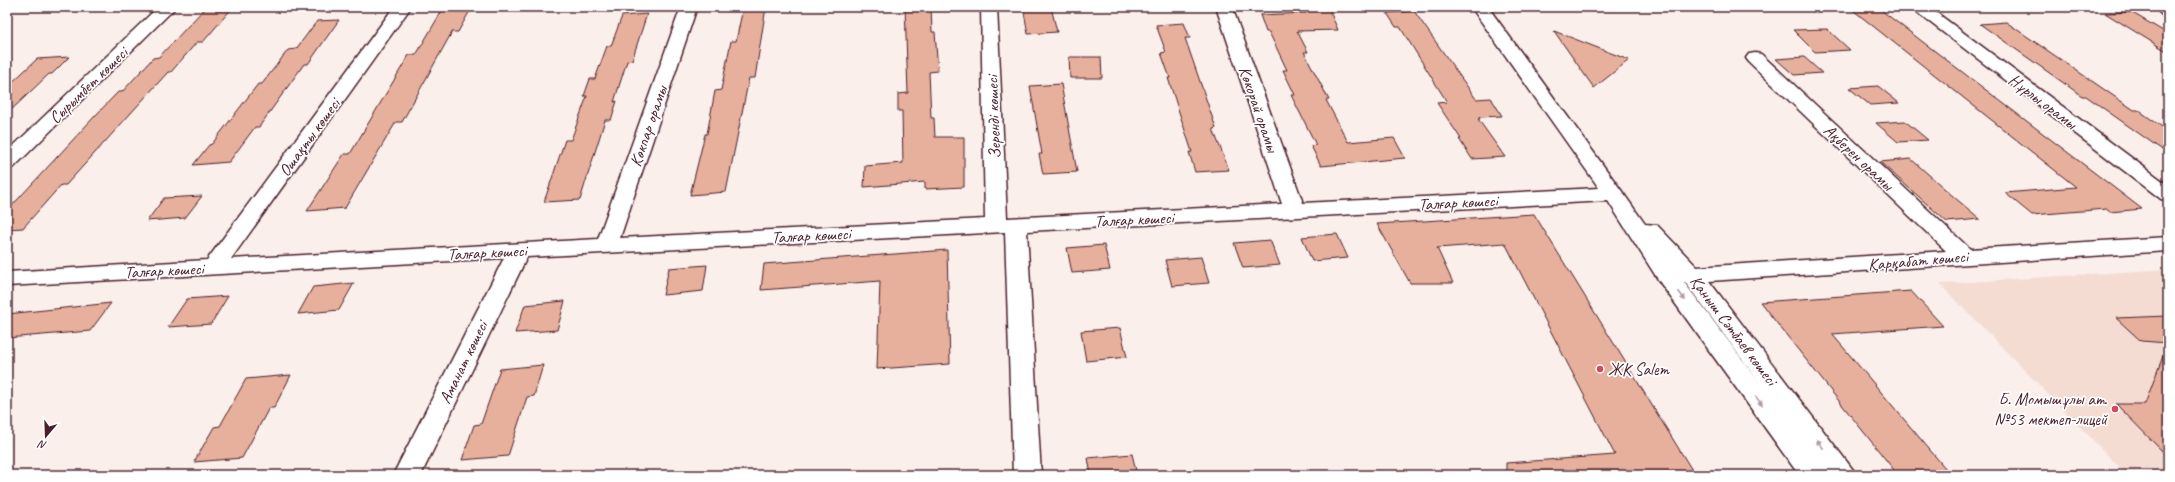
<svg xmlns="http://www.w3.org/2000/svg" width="2175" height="482" font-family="Caveat,sans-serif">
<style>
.built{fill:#f4dcd3}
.building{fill:#e7b09c;stroke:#4a1f2b}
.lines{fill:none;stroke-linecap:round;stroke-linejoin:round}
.minor-casing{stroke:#4a1f2b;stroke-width:3}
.minor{fill:#fff;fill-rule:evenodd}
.oneway{fill:#ae9aa0}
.poi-dot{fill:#d1495b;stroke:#fff;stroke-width:1.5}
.labels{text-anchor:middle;stroke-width:3.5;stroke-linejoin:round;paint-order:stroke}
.street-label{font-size:17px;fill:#4a1f2b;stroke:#fff}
.poi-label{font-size:17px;fill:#4a1f2b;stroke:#fff;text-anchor:start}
</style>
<rect width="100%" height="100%" fill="#faefeb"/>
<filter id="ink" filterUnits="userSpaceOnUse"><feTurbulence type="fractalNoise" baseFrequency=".025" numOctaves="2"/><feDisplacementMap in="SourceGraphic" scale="8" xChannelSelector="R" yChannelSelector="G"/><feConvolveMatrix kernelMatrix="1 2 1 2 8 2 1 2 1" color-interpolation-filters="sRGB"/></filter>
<g filter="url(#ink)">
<!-- built -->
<path class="built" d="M2168,269V475H2127L1940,284Z"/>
<!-- building -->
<g class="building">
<path d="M206,7H233L203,42H197L171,72H168L66,185H61L23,228L7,229V211L95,116L118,92H122L153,58L159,57Z"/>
<path d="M444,7H472L458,32H452L402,122H396L345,208L307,211L344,154H350L409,55H416Z"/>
<path d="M766,7L755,78H749L726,192L690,195L705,134H707L715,91L721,90L731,41H736L743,8Z"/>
<path d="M905,7H931L932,32H935L938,71L929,72L931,118H934L935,137H964V187L925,189V182L864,187L865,166L903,163L902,111H898V94L908,93Z"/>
<path d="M1023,7H1051L1057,32L1028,34Z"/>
<path d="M1302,7H1328L1338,30L1297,31L1308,52H1304L1329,100H1326L1348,142L1394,138L1405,158L1321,166L1311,146L1316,145L1291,95H1295L1283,70H1287L1269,32H1266L1260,15L1306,13Z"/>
<path d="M1849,7H1877L2142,209L2110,212L2106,209L2032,215L2005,193L2076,187Z"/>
<path d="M1414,11L1476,99L1491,98L1502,116L1479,117L1480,119H1478L1505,157L1472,159L1459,139H1461L1437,103L1447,102L1400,27H1396L1387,13Z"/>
<path d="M2131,12L2168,34V52L2105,13Z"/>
<path d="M647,14L632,60L627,61L614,102L617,101L611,120H605L580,200L544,202L565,140H571L587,96H584L590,79H595L607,46H611L622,16Z"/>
<path d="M339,20L308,64H304L259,127H255L229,162L193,165L209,145L212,144L258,84H262L288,50L296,49L317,21Z"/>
<path d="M2006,22L2134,110H2138L2168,131V154L2086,96H2082L1980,24Z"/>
<path d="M1184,23L1190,38H1185L1216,128L1213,129L1229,170L1195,172L1189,152H1192L1168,78H1170L1161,53L1166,52L1156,25Z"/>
<path d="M1827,29L1850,50L1815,52L1793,30Z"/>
<path d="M1554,31L1629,60L1594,88Z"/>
<path d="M69,57L52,74H49L7,114V87L37,59Z"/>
<path d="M1069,57H1101L1102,78H1070Z"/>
<path d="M1804,57L1822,73L1794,75L1776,59Z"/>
<path d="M1061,84L1077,172L1043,174L1039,154H1042L1030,86Z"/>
<path d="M1878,86L1899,103L1870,105L1849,88Z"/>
<path d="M1905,121L1928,140L1898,142L1876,123Z"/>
<path d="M1911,159L1954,197L1980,219L1947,222L1880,162Z"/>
<path d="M202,196L185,218L147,221L164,198Z"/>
<path d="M1534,214L1695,475H1506V463L1615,455L1505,243L1437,248L1453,283H1410L1377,224Z"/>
<path d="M1337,234L1348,258L1312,261L1302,237Z"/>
<path d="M1270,240L1280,265L1243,268L1234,243Z"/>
<path d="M1104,245L1110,270L1072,273L1067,248Z"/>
<path d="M947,250L950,364L877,369L880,281L761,290L764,264Z"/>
<path d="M1201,257L1209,283L1172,286L1165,260Z"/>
<path d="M707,265L703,291L663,295L669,268Z"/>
<path d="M354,283L339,310L298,314L313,287Z"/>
<path d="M1911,291L1943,326L1832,334L1951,475H1898L1760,302Z"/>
<path d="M228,296L211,324L168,327L187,299Z"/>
<path d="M565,301L557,330L515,333L525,305Z"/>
<path d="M111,303L90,331L7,338V314Z"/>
<path d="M2168,316V343L2141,341L2116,318Z"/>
<path d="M1120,328L1127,357L1086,361L1081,331Z"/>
<path d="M2166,348H2168V457L2116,404H2145Z"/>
<path d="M543,365L534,396L527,397L508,456L462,460L474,425L481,424L500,369Z"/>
<path d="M291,375L274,408H269L242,458L194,462L214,427L220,426L246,379Z"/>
<path d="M1132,454L1137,475H1091L1088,458Z"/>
</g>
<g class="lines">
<defs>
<g id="minor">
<path d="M158,7H176L14,167L7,169V152Z"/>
<path d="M394,7H411L231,259L598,239L681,7H697L620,238L985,219L981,7H997L1007,218L1282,204L1216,7H1232L1303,203L1599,188L1471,7H1488L1621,190L1645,224L1657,225L1697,267L1946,251L1749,62L1746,58L1749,54L1755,53L1761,54L1970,249L2168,237V251L1709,281L1857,475H1799L1659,281L1608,201L1027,231L1041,475H1013L1005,232L527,257L421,475H393L504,258L7,286V272L207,260ZM1684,282H1685L1762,386Z"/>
<path d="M1910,7H1929L2168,185V201L2161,199Z"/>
<path d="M2154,7H2168V16L2162,15Z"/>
</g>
</defs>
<!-- minor casing -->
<use href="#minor" class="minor-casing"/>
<!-- minor -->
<use href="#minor" class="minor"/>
</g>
<!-- one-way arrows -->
<defs><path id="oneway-solid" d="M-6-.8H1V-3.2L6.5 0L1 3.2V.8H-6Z"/></defs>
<g class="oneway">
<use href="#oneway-solid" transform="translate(1682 296) rotate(54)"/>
<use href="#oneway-solid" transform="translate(1759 401) rotate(54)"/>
<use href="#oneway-solid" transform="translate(1820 444) rotate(-127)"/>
</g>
</g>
<!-- markers -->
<g class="poi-dot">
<circle cx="1600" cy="369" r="4"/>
<circle cx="2115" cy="409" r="4"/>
</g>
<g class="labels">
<!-- street labels -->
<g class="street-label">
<text transform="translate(88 85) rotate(-44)" y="6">Сырымбет көшесі</text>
<text transform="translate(2043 101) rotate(37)" y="6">Нұрлы орамы</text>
<text transform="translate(1259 109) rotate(71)" y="6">Көкорай орамы</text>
<text transform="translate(993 117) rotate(-92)" y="6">Зеренді көшесі</text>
<text transform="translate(648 126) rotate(-71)" y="6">Көкпар орамы</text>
<text transform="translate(309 137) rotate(-54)" y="6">Ошақты көшесі</text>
<text transform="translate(1859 157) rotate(43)" y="6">Ақберен орамы</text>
<text transform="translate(1458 202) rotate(-3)" y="6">Талғар көшесі</text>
<text transform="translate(1134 219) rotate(-3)" y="6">Талғар көшесі</text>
<text transform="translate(811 235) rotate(-3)" y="6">Талғар көшесі</text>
<text transform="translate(487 252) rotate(-3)" y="6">Талғар көшесі</text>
<text transform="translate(1918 260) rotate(-5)" y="6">Қарқабат көшесі</text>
<text transform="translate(164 270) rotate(-3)" y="6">Талғар көшесі</text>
<text transform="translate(1734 330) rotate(53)" y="6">Қаныш Сәтбаев көшесі</text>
<text transform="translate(463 362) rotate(-64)" y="6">Аманат көшесі</text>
</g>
<!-- poi labels -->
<g class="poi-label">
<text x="1608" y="375">ЖК Salem</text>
<text x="2107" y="405" text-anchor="end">Б. Момышұлы ат.<tspan x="2107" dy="20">№53 мектеп-лицей</tspan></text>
</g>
</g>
<!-- margin -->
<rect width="2175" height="482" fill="none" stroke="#fff" stroke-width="24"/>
<rect x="12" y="12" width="2151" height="458" fill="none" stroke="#4a1f2b" stroke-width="1.5" filter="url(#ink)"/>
<!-- north arrow -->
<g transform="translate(46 436) rotate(199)" stroke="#ffffff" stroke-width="3" paint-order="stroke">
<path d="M0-3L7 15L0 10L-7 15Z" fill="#4a1f2b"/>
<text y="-6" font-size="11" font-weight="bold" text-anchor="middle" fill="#4a1f2b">N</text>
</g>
</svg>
